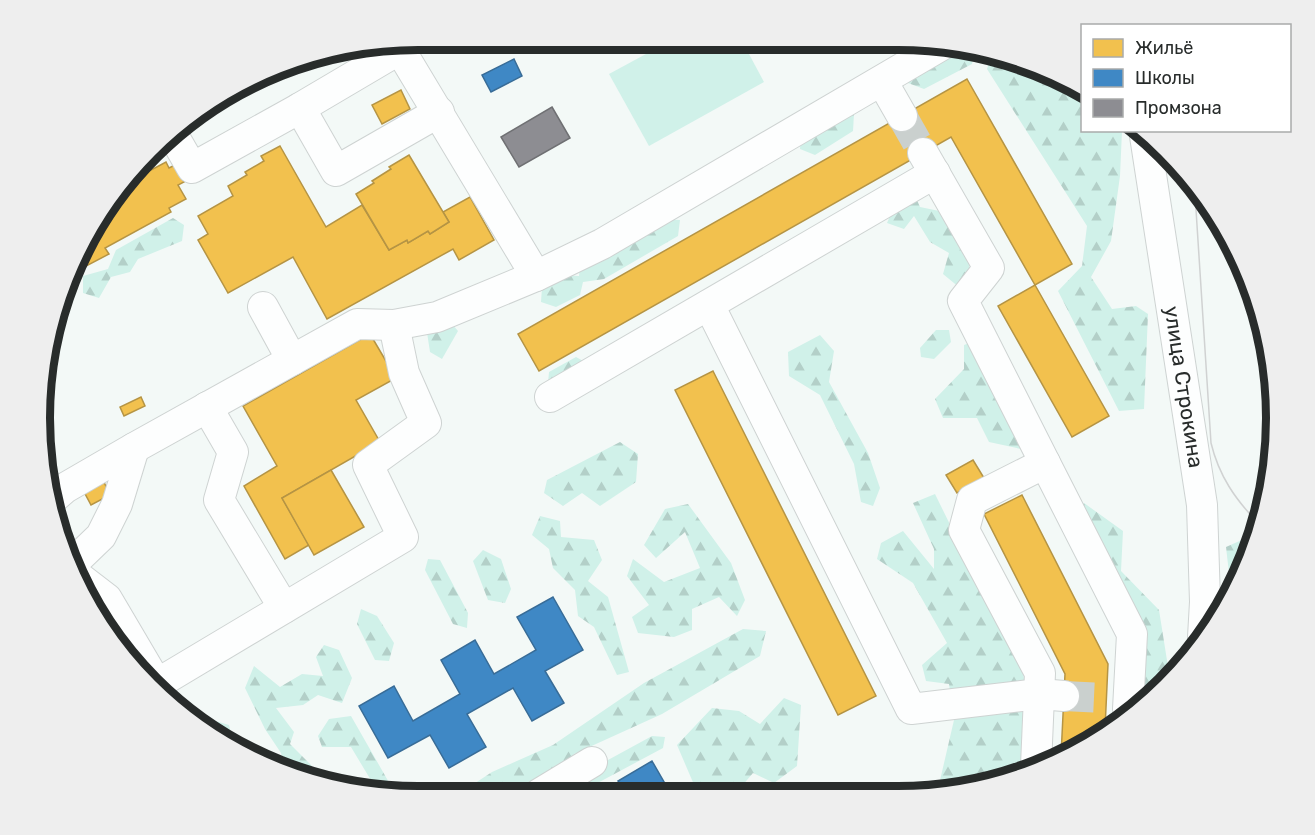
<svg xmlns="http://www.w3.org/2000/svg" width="1315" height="835" font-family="Rubik,sans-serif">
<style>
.green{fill:#d0f1e9}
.forest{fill:url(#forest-firs)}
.homes{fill:#f2c14e;stroke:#b59444;stroke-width:1.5}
.schools{fill:#3f88c5;stroke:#386c97;stroke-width:1.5}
.industry{fill:#8d8d92;stroke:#6f7073;stroke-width:1.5}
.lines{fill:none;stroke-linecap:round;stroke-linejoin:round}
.minor-tunnel{stroke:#cad0ce;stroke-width:30;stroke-dasharray:30 15;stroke-linecap:butt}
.minor-casing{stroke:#ced3d2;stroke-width:32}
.minor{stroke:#fdfefe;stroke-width:30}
.tram{stroke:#d0d2d2;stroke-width:1.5}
.labels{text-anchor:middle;stroke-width:6;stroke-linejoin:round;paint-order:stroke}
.street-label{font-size:21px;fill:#282c2b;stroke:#fff}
.rim{fill:none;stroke:#282c2b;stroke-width:8}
</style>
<defs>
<pattern id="forest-firs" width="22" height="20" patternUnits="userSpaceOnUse" patternTransform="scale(1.5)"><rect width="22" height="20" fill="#d0f1e9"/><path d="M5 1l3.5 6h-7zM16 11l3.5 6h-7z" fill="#b3cfc8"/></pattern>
</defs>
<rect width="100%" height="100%" fill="#f3f9f7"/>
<!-- green -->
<path class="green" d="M670,41H742L764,82L649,146L609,74Z"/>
<!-- forest -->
<g class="forest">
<path d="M958,45L975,50L972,64L924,89L908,83L910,71Z"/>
<path d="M992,54L1042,68L1082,91V130L1122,131L1120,176L1111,241L1091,277L1112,309L1136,306L1148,314L1144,409L1119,411L1058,291L1082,266L1087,226L987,69Z"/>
<path d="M854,114L853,131L815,155L800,149L801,134Z"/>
<path d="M916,198L920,207L949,213L968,239L970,282L960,288L943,274L949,253L930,242L914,216L904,229L887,223L893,209Z"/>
<path d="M173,218L184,225L182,241L138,259L130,272L111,277L99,298L83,293V276L108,269L116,250Z"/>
<path d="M658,219L680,220L678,236L604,279L583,282L580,295L556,307L541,302L542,287L563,275L579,276L580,265Z"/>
<path d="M446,317L458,331L442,359L430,352L426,326Z"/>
<path d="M936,330H949L951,342L934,359L921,357L920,348Z"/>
<path d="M820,335L834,351L829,382L868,453L880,488L873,506L861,502L854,464L820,395L789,376L788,352Z"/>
<path d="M972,342L1037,423L1021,449L989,442L977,418H943L935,399L964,369V345Z"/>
<path d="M576,357L585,362L548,383L549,372Z"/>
<path d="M620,442L638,454L636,482L600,506L582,493L563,506L544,493L547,480Z"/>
<path d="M935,494L1023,673L1029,705L1051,760L996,783L941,792L938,789L954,720L949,684L926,681L922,665L947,643L913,583L877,559L881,543L903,531L934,569V549L913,503Z"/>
<path d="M1084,503L1123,531L1121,571L1159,610L1169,673L1136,702L1141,669L1076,514Z"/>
<path d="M688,504L731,563L745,600L737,616L719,597L692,609V630L674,637L638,633L632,617L649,605L627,576L633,559L664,582L700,568L685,532L656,558L644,545L665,509Z"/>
<path d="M540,516L560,521L561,537L594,540L602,560L588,581L608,597L629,672L617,675L594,627L578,616L575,590L553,568L549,549L532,535Z"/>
<path d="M1244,539L1250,543L1234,574L1229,573L1226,547Z"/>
<path d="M483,550L501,559L511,589L505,603L488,600L473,561Z"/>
<path d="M428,559L440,560L468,613L467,628L453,624L425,570Z"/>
<path d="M361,609L377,616L394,643L389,661L375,660L357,624Z"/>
<path d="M743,629L766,631L760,656L662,714L574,754L568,768L586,772L652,736L665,737L663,748L577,794L460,793L492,772L553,745L644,683Z"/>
<path d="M324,645L339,650L352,678L342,703L318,695L303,705L276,708L294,732L290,744L312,766V778L285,770L281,753L265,729L245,688L254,666L280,687L302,674L323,676L316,657Z"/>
<path d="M784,698L801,705L797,766L774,783L753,773L735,794H698L677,745L712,708L739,711L760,724Z"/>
<path d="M351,716L395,793H367L372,782L351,747H322L318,736L329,719Z"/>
<path d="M212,720L229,725L234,745L210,731Z"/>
<path d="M253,744L265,758V763L238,747Z"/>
</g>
<!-- homes -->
<g class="homes">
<path d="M967,79L1072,264L1035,285L951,137L539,371L518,334Z"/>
<path d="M401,90L410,109L382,124L372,105Z"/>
<path d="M280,146L326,227L362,205L389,250L407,240L408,243L428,231L430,234L449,222L443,212L470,197L494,240L459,260L453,249L327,319L293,257L228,293L198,240L208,234L198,216L233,196L228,186L247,175L245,172L264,161L261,156Z"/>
<path d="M409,155L449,222L430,234L428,231L408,243L407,240L389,250L356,194L374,183L372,181L391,169L389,167Z"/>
<path d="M166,162L169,168L175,165L184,182L178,185L186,199L169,208L171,212L105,248L109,254L71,274L117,188Z"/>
<path d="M1035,285L1109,416L1072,437L998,306Z"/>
<path d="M370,334L396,378L356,400L380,442L282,498L309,545L285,559L244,486L277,466L243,406Z"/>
<path d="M713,371L876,696L838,715L675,390Z"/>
<path d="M141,397L145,406L124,416L120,407Z"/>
<path d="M973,460L984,478L957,493L946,475Z"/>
<path d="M331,470L364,527L314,555L282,498Z"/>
<path d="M102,478L110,495L91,505L82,488Z"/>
<path d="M1022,495L1108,664L1105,729L1086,745L1061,756L1065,674L984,514Z"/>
</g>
<!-- schools -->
<g class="schools">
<path d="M514,59L522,76L491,92L482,75Z"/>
<path d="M553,597L583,650L545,671L564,703L532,721L513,688L467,714L486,747L449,768L430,735L388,758L359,706L394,686L413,721L460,694L441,660L475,640L494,674L536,650L517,617Z"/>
<path d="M652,761L671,794H626L618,781Z"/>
</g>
<!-- industry -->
<path class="industry" d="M552,107L570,138L519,167L501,137Z"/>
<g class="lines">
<!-- minor-tunnel -->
<g class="minor-tunnel">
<path d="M902,116L923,153"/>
<path d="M1064,696L1107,698"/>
</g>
<defs>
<g id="minor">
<path d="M396,43L536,276"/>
<path d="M882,81L902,116"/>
<path d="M300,108L336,171L439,112"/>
<path d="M173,135L192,168L300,108L400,49"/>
<path id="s1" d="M1145,136L1202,505L1205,602L1203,637"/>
<path d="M923,153L989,268L963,301L1045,463"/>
<path d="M709,305L911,709L1039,694L1064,696"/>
<path d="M263,307L292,360"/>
<path d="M550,397L935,173"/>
<path d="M207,407L233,452L219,500L284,608"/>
<path d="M50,501L65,488L134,448L357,324L394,325L437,317L536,276L602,244L947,42"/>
<path d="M73,563L101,536L117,504L134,448"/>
<path d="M81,579L107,599L160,689"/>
<path d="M157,684L403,537L368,465L426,423L404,373L394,325"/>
<path d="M1036,766L1040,673L964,530L972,500L1045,463L1132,634L1128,709"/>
<path d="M539,794L592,762"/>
</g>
</defs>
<!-- minor casing -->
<use href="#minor" class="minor-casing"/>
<!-- minor -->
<use href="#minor" class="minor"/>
<!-- tram -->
<path class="tram" d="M1195,194L1211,443C1219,476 1235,499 1259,524"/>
</g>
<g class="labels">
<!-- street labels -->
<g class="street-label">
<text dy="7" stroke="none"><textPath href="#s1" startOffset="254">улица Строкина</textPath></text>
</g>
</g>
<!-- crop -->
<path d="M0 0H1315V835H0ZM418 50H898A368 368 0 0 1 1266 418V418A368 368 0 0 1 898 786H418A368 368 0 0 1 50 418V418A368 368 0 0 1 418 50Z" fill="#eee" fill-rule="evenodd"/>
<path class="rim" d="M418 50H898A368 368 0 0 1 1266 418V418A368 368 0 0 1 898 786H418A368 368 0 0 1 50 418V418A368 368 0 0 1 418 50Z"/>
<!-- legend -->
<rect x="1081" y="24" width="210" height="108" fill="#ffffff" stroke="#a9abaa" stroke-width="1.5"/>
<rect x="1093" y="39" width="30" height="18" fill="#f2c14e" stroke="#a9abaa" stroke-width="1.5"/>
<text x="1135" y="54" font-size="18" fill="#282c2b">Жильё</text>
<rect x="1093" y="69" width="30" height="18" fill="#3f88c5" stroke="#a9abaa" stroke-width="1.5"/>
<text x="1135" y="84" font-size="18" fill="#282c2b">Школы</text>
<rect x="1093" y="99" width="30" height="18" fill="#8d8d92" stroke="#a9abaa" stroke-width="1.5"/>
<text x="1135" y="114" font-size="18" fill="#282c2b">Промзона</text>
</svg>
